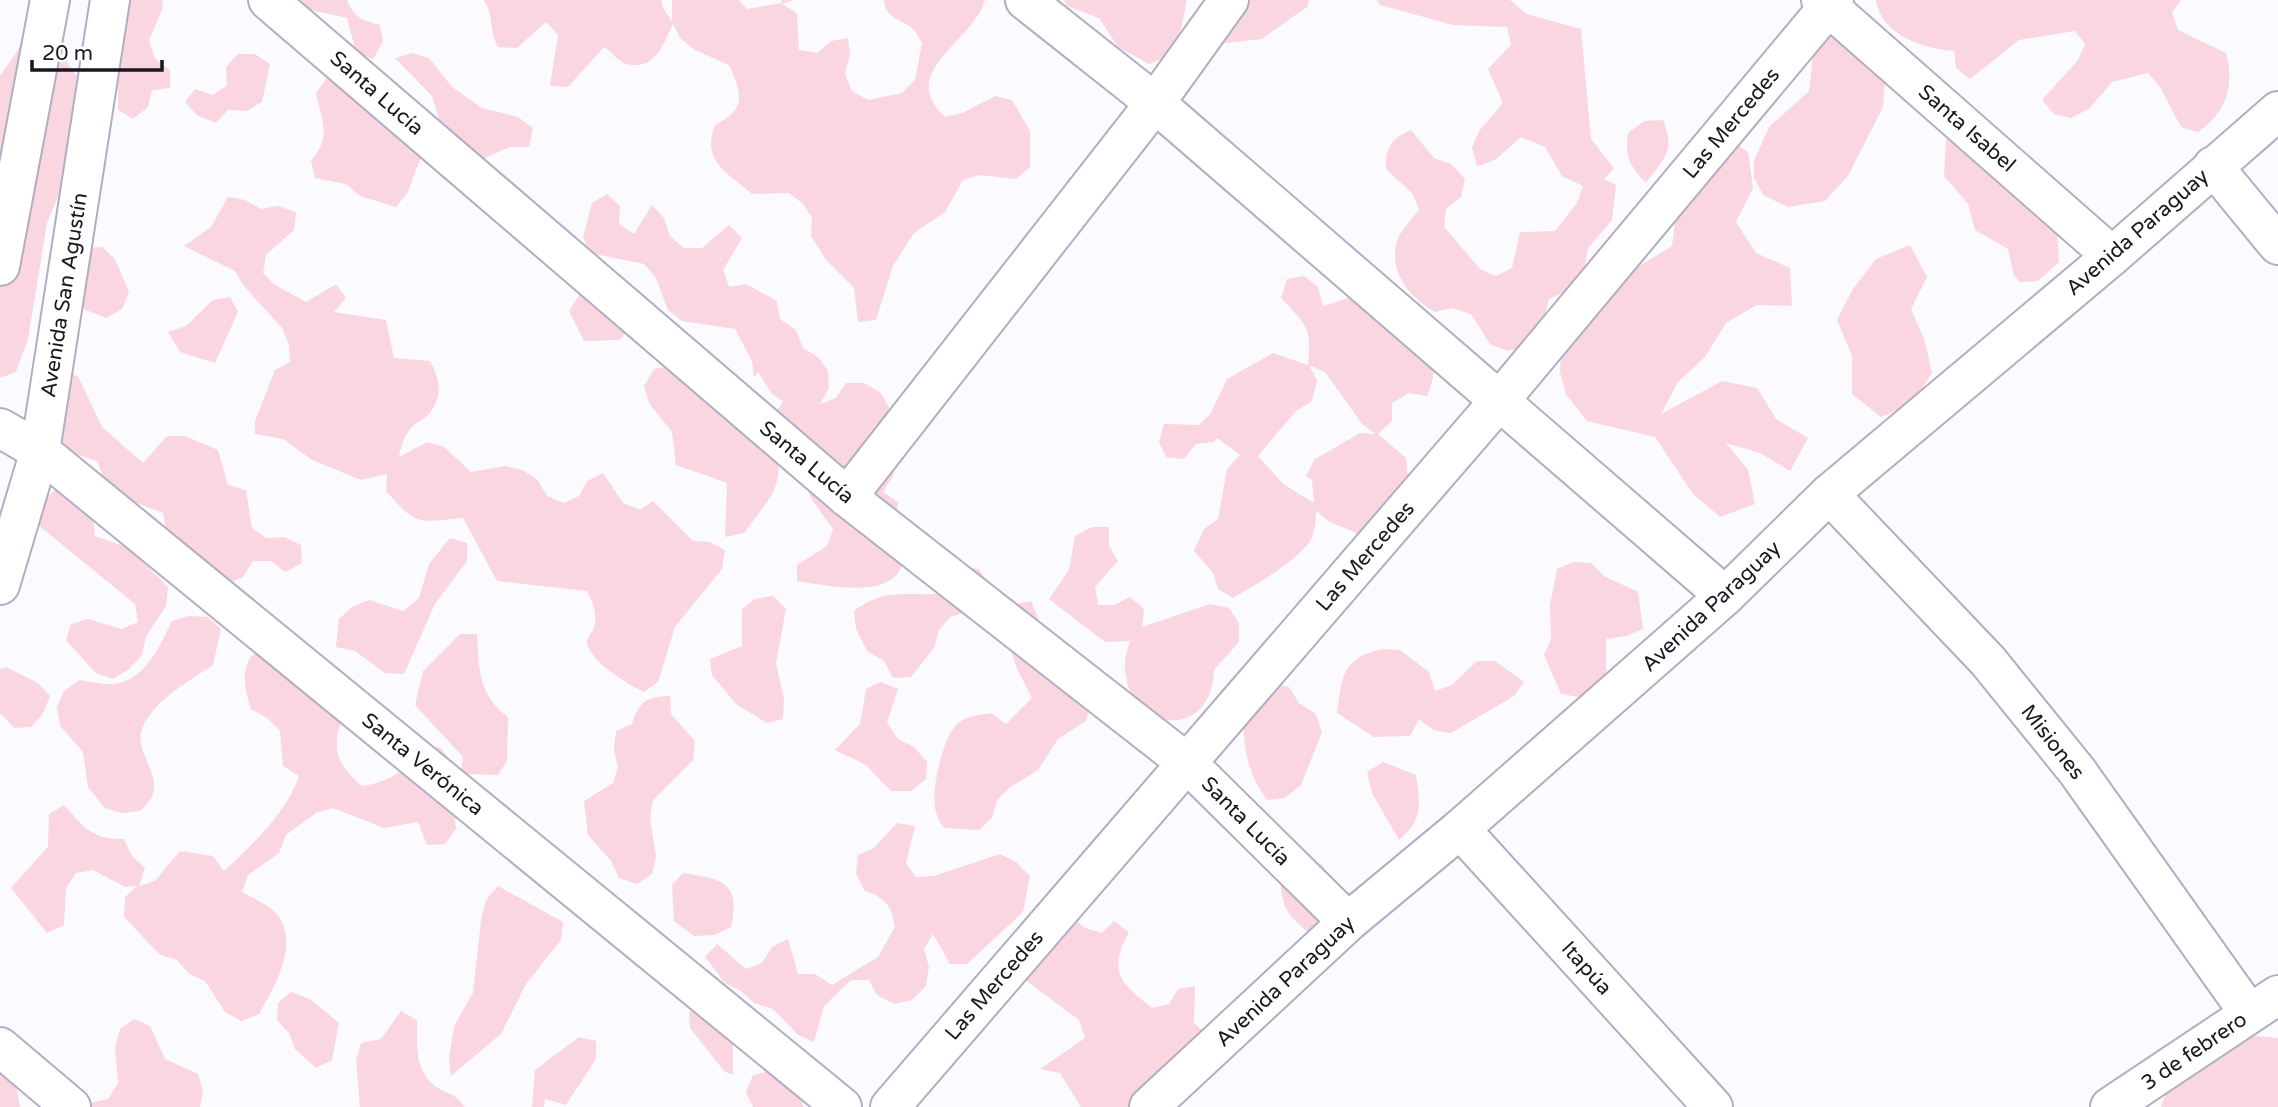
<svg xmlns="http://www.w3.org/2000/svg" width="2278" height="1107" font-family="'Varela Round',sans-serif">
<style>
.green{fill:#fad6e1;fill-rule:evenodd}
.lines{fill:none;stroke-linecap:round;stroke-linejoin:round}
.minor-casing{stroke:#b3adc4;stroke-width:42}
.tertiary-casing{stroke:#b3adc4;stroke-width:42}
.minor{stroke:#fff;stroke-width:38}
.tertiary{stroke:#fff;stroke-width:38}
.labels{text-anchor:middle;stroke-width:7;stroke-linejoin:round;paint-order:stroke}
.street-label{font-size:21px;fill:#191720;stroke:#fff}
</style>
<rect width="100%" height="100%" fill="#fbfaff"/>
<!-- green -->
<g class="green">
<path d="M119,0H162L163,8L149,40L155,59L170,70V88L152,90L148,107L133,119L118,110Z"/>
<path d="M301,0H347C353,17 364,21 380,25L383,42L373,59L356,52L347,18L311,10Z"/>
<path d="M484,0H661L663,8L672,22V0H739L747,9L781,3L782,0H794L782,4L797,13L799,50L817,53L831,41L848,38L850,55L845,74L852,91L868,100L902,93L915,80L922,43C919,39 916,31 912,28C900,19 885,18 884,0H985C972,44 896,71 945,117L962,113L995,96L1012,100L1030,131V167L1016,179L980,175L963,180L945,212L914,233L893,266L876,320L858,322L854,288L826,260L811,236L812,218L803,204L789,193L752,194C727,172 701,162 715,125C747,109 742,94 729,65L695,50L681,39L673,24C663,44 656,71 626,64C619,62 610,51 604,47L568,87L550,86L558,35L546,22L517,48L498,47C488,27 495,19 484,0Z"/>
<path d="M1064,0H1187L1176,53L1149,64L1118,47L1099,18L1067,6Z"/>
<path d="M1203,0H1309L1308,6L1262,39L1226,43L1210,34L1201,18Z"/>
<path d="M1377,0H1510L1527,14L1581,29L1591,139L1614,168L1604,179L1616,185L1612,220L1588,248L1582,284L1549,299L1540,335L1525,347L1508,351L1490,344L1471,314L1452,308L1435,312C1410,297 1388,273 1397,241C1400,231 1413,218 1419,210L1413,194L1386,169C1386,146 1390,140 1411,130L1434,158L1451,164L1465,179L1461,197L1446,209L1444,227L1480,269L1496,276L1512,268L1520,232L1555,231L1577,203L1583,186L1562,176L1545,147L1521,137L1495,160L1477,166L1472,148L1479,131L1503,103L1488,69L1511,45L1507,27L1453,25L1380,5Z"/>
<path d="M1876,0H2181L2172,12L2178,30L2226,53C2235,85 2226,113 2198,132L2181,127L2160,87L2148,73L2112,82L2089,109L2071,118L2054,114L2042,100L2078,60L2085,44L2075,31L2019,40L1970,79L1956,68L1954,51C1923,49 1881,35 1876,0Z"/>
<path d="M34,20L62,27L68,64L80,80L68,172L47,223L28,339L16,372L0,378V76L18,50L24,33Z"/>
<path d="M1830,27L1885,78L1883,107L1848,176L1825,201L1788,207L1763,195L1754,178V161L1769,127L1809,91L1815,38Z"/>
<path d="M412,53L429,58L452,87L482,108L518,117L533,128L529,147H510L476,162L446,141L432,96L395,58Z"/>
<path d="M255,54L270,64L262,102L246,111L228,110L216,123L198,116L185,102L195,89L213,95L227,85L226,67L238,54Z"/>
<path d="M343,77L415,122L421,157L408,192L396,207L360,196L346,184L315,178L311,161C332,136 322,122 316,93L326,79Z"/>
<path d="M1663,120C1676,152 1664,158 1646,183C1629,165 1625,157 1628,133L1644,121Z"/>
<path d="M1716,131L1748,152L1753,188L1736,222L1756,253L1790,268L1792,306L1757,305L1726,323L1705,357L1678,382L1661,414L1722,381L1757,388L1776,419L1808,438L1790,471L1760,453L1726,443L1748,470L1755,504L1720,517L1693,494L1655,437L1587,421L1566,394L1560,372L1562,336L1610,284L1672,246L1685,146Z"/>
<path d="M1950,132L2056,214L2059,262L2038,281L2020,282L2014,276L2008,249L1975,230L1968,204L1944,176L1946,141Z"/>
<path d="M607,194L620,206L619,224L634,234L652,205L664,218L670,236L684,248H702L729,225L742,238L723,270L729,287L746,284L777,301L780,319L796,330L803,348L818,357L828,371L829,388L820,404L836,398L846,383H864L880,392L889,407L887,443L897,459L893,476L883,492L898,502C897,513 896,525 897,536C897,543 903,550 903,557C901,603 825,585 797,581V565L827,546L833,529L812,500L774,416L783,401L772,394L758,372L754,377L752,361L735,329L682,321L668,310L656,278L644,264L590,253L583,237L592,203Z"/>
<path d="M228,197L245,200L261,209L278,206L296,212L294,230L266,255L263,273L275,285L306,302L336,284L346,298L334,312L386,320L394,358L430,361C440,379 443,395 430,413C426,419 417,421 412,427C404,436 401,446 399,457L427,442L444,447L471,472L505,466L522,470L538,480L547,496L564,503L579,496L587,481L603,473L623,503L640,510L653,501L693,541L710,542L725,550L722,569L675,627L658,682L644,692C629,686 588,659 587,643C587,637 592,633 594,628C598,615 593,602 587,591L497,581L463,518C416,522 418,527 386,491L387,474L361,480L312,460L283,439L255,434V421L275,370L290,362L289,345L282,328L244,286L235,271L184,246L211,227Z"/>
<path d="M1910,245L1927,277L1911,309L1925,341L1932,373L1912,404L1881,417L1852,394V356L1837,320L1853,289L1876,259Z"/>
<path d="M102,247L115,259L129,292L122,309L106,318L74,305L84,248Z"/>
<path d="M1304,276L1318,287L1323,306L1355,296L1375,298L1390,333C1400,336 1414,339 1422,345C1439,357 1434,381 1427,396L1409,393L1392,403V421L1378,434L1406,458L1408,478L1363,536L1330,522L1316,511C1316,521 1315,534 1309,543C1292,564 1257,584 1233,598L1218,589L1213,573L1194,551L1204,529L1218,519L1227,469L1240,455L1217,438L1214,442L1196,444L1184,459L1166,457L1159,442L1164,424L1199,425L1211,413L1227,379L1273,353L1308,365C1312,326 1306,325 1281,298L1287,279ZM1309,365L1325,372L1362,424L1376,434L1360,433L1315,459L1306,476L1312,480L1314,503L1283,484L1258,456L1296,411L1312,401L1317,380Z"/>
<path d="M588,281L633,327L619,340L584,341L569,311Z"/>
<path d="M230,297L238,312L215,363L180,352L168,332L186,326L213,300Z"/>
<path d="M671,366L776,448C786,488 766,502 744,533L725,537L727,483L676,465L672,432L649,403L644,386L654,369Z"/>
<path d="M62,372L78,376L102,427L143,463L167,436H185L218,450L228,485L246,490L252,528L266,538L284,537L301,545L302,563L285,572L271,561H253L243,577L211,591L166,530L163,513L110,493L97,461L42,444Z"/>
<path d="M62,485L91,499L95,536L129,548L168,587L166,606L146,636L142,655L129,669L113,679L96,673L66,640L71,624L88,619L121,629L138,622L135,604L37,524L33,507Z"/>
<path d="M1092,527H1109V546L1118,561L1095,587L1098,605H1114L1130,597L1144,609L1142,627L1210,604L1229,608L1239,623V642L1214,670C1212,744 1123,732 1125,663C1125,656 1128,648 1130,641L1105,642L1049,599L1069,570L1075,536Z"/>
<path d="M450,538L467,543V561L435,604L404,674L385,673L355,651L336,647L339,619L352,607L369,600L403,611L419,598L429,564Z"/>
<path d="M1573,562L1591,563L1604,576L1638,592L1643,629L1626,636L1606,639V674L1595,688L1579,697L1561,694L1544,655L1551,639L1550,605L1557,569Z"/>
<path d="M962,567L979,569L989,585L967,612L950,617L939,630L934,648L911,677L893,678L884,661L867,651L856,629L854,611C882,589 904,595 938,594Z"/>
<path d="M773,596L786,609L776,663L784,699L783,719L767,723L736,704L712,675L710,659L742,646V609L755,599Z"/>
<path d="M1031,601L1058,666L1091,703L1086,721L1058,739L1038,770L1009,788L997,800L992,818L979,830L944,828C940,822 936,815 935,808C932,788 942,740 956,725C965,716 979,715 991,713L1006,724L1032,698L1017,669L998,614L1014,604Z"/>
<path d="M189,616L208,617L221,629L213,665C188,682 157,698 143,726C132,750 160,770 153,794C151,800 144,806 140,811L122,813L105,808L88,787L83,752L60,726L57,707L64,691L79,680C89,681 102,685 113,684C144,682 160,646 172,621Z"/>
<path d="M460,634H477C479,670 478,694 508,717L507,761L498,775L462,774L454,811L456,829L445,844L427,845L418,822L384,828L333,808L316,813L286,835L279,853L248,875L242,892C252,898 267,904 275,912C302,941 274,987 259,1014L241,1021L225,1012L205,981L189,974L177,960L159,954L124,917L125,897L137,886L125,887L93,870L76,873L66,888L64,925L47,933L11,888L48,847L49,814L64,805C85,828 91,839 124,839L132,856L145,868L139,886L155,881L180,851L213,856L224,871C251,846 288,811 299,776L283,766L280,731L267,718L251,709C246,693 240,672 251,657C255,653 262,650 266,647L341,722C331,751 339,767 362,786C388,783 406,770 422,750L439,747L461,773L463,757L415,705L423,671Z"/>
<path d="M1382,649L1400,650L1429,672L1435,691L1452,685L1477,661H1495L1524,682L1514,696L1451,733L1433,730L1419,719L1410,736L1374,737L1337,713C1342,676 1342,658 1382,649Z"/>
<path d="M6,667L38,683L50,696L43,714L31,727L14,728L0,713V669Z"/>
<path d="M881,682L898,689L887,722L897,738L914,747L927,762L926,779L911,791H891L866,765L835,750L860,724L866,689Z"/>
<path d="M1271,684L1289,687L1299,703L1316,714L1322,732L1301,785L1285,798L1267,800C1243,766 1244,743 1243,703Z"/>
<path d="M670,696L671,714L695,741L693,760L653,800L650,818L656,856L652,874L637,884L619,878L611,861L588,835L584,801L613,783L618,767L614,750L616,731L632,724C639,701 646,697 670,696Z"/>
<path d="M1383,762L1416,775C1420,806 1424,818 1399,840L1372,793L1367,772Z"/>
<path d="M897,823L915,826L906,863L916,877L934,876L1000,854L1016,862L1030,876L1023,912L967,964H950L933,934L924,949L929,967L926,986L912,1000L894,1004L877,995L869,980H851L824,1006L814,1042L798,1035L773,1009L754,1003L741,991L725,983L705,957L717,944L746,969L762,963L772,947L788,939L798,974H815L832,985L878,957L895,927C891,904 886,899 864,890L856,873L858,855L874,848Z"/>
<path d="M1296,854L1322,865L1339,888L1314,936C1281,912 1283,906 1279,867Z"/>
<path d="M683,873C722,879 741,882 731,927L714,935L694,936L674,921L672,885Z"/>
<path d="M498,886L563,922L561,940L526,984L501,1034L451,1076L449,1059L454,1026L473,993L481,920L486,900Z"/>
<path d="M1071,916L1085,928L1102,933L1114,921L1129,932C1107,973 1121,983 1152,1008L1169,1004L1178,989L1195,986L1194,1023L1208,1035L1157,1107H1081L1060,1073L1040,1069L1085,1038L1079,1020L1021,977Z"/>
<path d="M291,992L310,999L339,1023L332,1060L316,1068L295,1049L289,1033L277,1020L278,1003Z"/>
<path d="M704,1003L733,1020V1075L724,1071L690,1028L689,1012Z"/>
<path d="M401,1011L417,1020C417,1045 414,1072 438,1088C452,1097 452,1091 465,1107H360L356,1060L361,1043L381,1039Z"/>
<path d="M134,1019L150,1026L165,1059L198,1074L203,1091L200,1107H67L84,1100L90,1103L108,1099L118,1083L115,1047L120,1029Z"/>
<path d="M2247,1035L2278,1038V1107H2161L2166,1093Z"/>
<path d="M579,1037L596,1041V1059L566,1105L545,1099L544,1107H532L535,1070Z"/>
<path d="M0,1052L14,1072L20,1107H0Z"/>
<path d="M770,1071L801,1087L803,1107H753L746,1092L753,1075Z"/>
</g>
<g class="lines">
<defs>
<g id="minor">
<path d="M268,0L847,497L1186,762L1348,922"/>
<path d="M1025,0L1155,103L1725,596"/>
<path d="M1821,0L2112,256"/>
<path d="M2213,166L2278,245"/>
<path d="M0,266L50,0"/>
<path d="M0,428L40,451L842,1107"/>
<path d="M1829,494L1988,661L2077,771L2249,1013"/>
<path d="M847,497L1155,103L1229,0"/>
<path d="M0,585L40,451L110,0"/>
<path d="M1460,829L1713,1107"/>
<path d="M0,1047L71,1107"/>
<path d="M890,1107L1500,400L1834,0"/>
<path d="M2110,1107L2278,995"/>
</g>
<path id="tertiary" d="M1149,1107L1348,922L1460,829L1725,596L1829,494L2112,256L2278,111"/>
</defs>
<!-- minor casing -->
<use href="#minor" class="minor-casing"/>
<!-- tertiary casing -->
<use href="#tertiary" class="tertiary-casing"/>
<!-- minor -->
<use href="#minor" class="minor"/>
<!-- tertiary -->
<use href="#tertiary" class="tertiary"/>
</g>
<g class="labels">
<!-- street labels -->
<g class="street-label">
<text transform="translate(377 93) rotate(41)" y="7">Santa Lucía</text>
<text transform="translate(1731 123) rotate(-50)" y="7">Las Mercedes</text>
<text transform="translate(1967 128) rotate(41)" y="7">Santa Isabel</text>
<text transform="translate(2137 232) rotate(-41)" y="7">Avenida Paraguay</text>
<text transform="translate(64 295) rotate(-81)" y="7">Avenida San Agustín</text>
<text transform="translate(807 462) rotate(40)" y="7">Santa Lucía</text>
<text transform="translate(1365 556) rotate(-49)" y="7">Las Mercedes</text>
<text transform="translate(1711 606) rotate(-43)" y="7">Avenida Paraguay</text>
<text transform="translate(2053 742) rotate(52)" y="7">Misiones</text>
<text transform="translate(423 764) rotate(39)" y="7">Santa Verónica</text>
<text transform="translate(1246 821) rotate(45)" y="7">Santa Lucía</text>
<text transform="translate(1587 968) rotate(48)" y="7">Itapúa</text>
<text transform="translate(1285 981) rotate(-43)" y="7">Avenida Paraguay</text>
<text transform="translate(994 985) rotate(-49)" y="7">Las Mercedes</text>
<text transform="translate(2194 1051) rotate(-34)" y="7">3 de febrero</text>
</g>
</g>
<!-- scale -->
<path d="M32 60v10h130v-10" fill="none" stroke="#191720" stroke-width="3.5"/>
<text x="42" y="60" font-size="21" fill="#191720" stroke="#ffffff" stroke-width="5" paint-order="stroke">20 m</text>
</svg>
